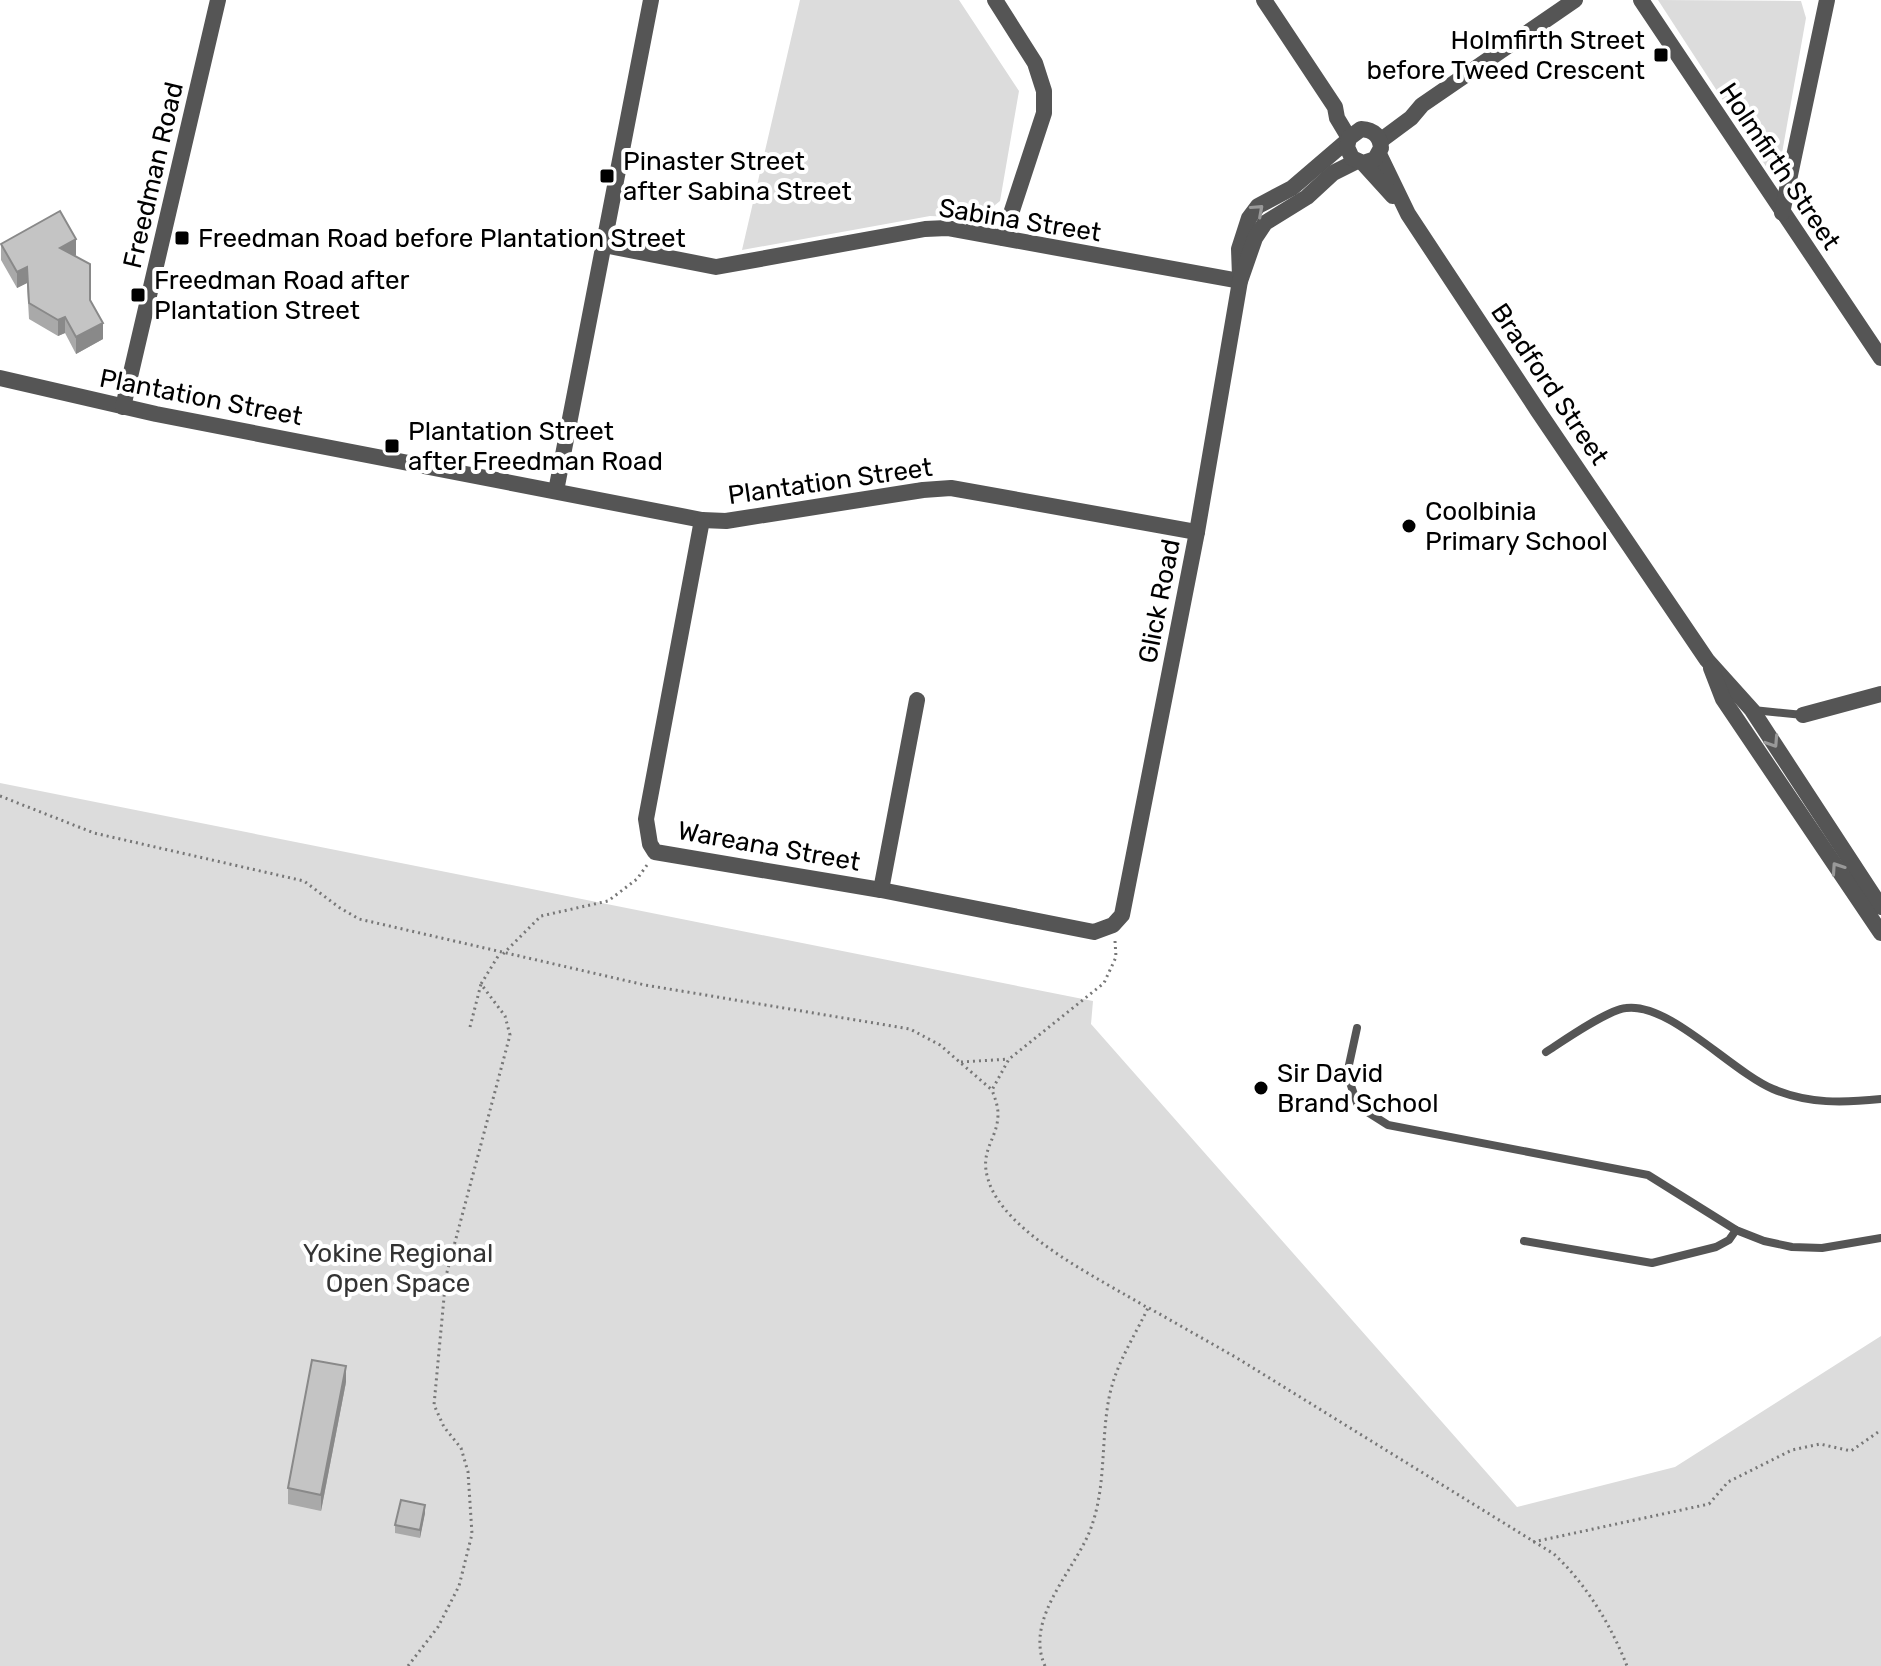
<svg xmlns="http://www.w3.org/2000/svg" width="1881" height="1666" font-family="Rubik,sans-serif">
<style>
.green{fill:#dcdcdc}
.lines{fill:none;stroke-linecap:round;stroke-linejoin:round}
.path{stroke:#777;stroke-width:3;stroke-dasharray:2 4;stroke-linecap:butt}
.service{stroke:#555;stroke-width:8}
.minor{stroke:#555;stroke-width:16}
.tertiary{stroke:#555;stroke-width:16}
.wall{fill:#a9a9a9}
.shaded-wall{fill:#898989}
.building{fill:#c4c4c4;stroke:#898989;stroke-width:2}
.oneway{stroke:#999}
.poi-dot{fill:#000;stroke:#fff;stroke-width:3}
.labels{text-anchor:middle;stroke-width:8;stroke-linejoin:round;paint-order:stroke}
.poi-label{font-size:26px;fill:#000;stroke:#fff;text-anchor:start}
.street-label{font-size:26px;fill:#000;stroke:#fff}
.park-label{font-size:26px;fill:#333;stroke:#fff}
</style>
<rect width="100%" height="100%" fill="#fff"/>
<!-- green -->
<g class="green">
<path d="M800,0H959L1019,91L1000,201L979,218L930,216L742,250Z"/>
<path d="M1658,0L1801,1L1806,18L1779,170L1769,171Z"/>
<path d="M0,783L1093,1001L1091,1024L1517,1507L1675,1467L1881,1336V1666H0Z"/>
</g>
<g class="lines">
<!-- path -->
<g class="path">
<path d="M0,796L94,833L304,881L340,908L359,919L645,985L910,1029L940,1045L992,1090"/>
<path d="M503,954L541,916L608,901L637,879L647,865"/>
<path d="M470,1027L481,984"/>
<path d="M961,1062L1009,1059"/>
<path d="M1149,1308L1237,1358L1554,1554C1586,1584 1611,1625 1627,1666"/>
<path d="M1533,1542L1709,1504L1728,1482L1792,1450L1820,1444L1851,1451L1881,1430"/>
<path d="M408,1666L438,1627L459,1586L472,1534L468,1472L461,1448L444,1427L434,1405L446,1276L510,1035L505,1016L481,984L500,953"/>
<path d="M1045,1666C1023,1617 1078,1568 1092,1525C1106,1485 1101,1439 1109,1398C1115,1366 1134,1337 1148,1308C1102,1280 1003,1233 988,1179C979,1150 998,1139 998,1114C998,1106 995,1098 992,1090L1009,1059L1104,983L1116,957L1115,941"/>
</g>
<!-- service -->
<g class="service">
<path d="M1753,710L1803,715"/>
<path d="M1357,1028L1347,1074L1358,1106L1388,1125L1648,1175L1736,1230L1764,1241L1792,1247L1822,1248L1881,1238"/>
<path d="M1546,1052C1563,1041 1607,1010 1626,1008C1669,1002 1731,1071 1773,1089C1809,1104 1843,1103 1881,1099"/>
<path d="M1524,1241L1652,1263L1716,1247L1729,1240L1736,1230"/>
</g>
<!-- minor -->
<g class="minor">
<path d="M995,0L1035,63L1044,91V113L1003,238"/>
<path d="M1641,0L1881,358"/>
<path d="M1380,141L1411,118L1422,105L1575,0"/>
<path d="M1782,213L1827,0"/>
<path d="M604,245L716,267L925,229L947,228L1240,281"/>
<path d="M1240,276L1239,249L1249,218L1258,206L1292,188L1348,140"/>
<path d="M0,378L156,414L702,520L726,521L923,490L951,488L1197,532"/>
<path d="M123,407L218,0"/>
<path d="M556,491L651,0"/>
<path d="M702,520L646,819L650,844L655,852L881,890L1094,932L1113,925L1122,915L1197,532L1240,281L1255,238L1265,223L1307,197L1333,173L1357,161"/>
<path d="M1803,715L1881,694"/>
<path d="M881,890L917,700"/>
</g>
<!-- tertiary -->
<g class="tertiary">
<path d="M1264,0L1335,107L1337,118L1349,138"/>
<path d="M1379,154L1408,214L1538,411L1707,660L1752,710L1881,907"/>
<path d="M1363,163L1375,159L1381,148C1380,136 1374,130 1361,129L1349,138L1347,147L1352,158L1363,163L1393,196"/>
<path d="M1711,668L1723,699L1881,933"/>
</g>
</g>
<!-- wall -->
<g class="wall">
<path d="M1,244L76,255L75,256L103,339L76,354L65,333L58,336L29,319L27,283L17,288L1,260Z"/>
<path d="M346,1382L321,1511L288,1504V1488Z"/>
<path d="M425,1513L420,1538L395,1533V1525Z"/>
</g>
<!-- shaded-wall -->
<g class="shaded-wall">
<path d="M76,239V255L60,264V248Z"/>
<path d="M27,267V283L17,288V272Z"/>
<path d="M65,317V333L58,336V320Z"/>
<path d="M103,323V339L76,354V337Z"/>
<path d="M346,1366V1382L321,1511V1495Z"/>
<path d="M425,1505V1513L420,1538V1530Z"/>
</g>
<!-- building -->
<g class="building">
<path d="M60,211L76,239L60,248L90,264V300L103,323L76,337L65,317L58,320L29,303L27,267L17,272L1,244Z"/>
<path d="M312,1360L346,1366L321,1495L288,1488Z"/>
<path d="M401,1500L425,1505L420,1530L395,1525Z"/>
</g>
<!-- one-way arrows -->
<defs><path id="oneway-chevron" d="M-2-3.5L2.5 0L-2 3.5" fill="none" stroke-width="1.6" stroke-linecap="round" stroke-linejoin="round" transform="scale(2)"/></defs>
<g class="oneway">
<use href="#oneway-chevron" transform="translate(1258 210) rotate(-42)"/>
<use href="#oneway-chevron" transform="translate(1773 742) rotate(57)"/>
<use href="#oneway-chevron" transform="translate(1837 868) rotate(-124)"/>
</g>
<!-- markers -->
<g class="poi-dot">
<rect x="1653" y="47" width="16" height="16" rx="4"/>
<rect x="599" y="168" width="16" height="16" rx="4"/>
<rect x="174" y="230" width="16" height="16" rx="4"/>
<rect x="130" y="287" width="16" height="16" rx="4"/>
<rect x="384" y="438" width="16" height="16" rx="4"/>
<circle cx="1409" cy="526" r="8"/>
<circle cx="1261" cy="1088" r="8"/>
</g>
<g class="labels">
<!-- poi labels -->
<g class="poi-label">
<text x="1645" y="49" text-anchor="end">Holmfirth Street<tspan x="1645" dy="30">before Tweed Crescent</tspan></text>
<text x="623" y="170">Pinaster Street<tspan x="623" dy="30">after Sabina Street</tspan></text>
<text x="198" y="247">Freedman Road before Plantation Street</text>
<text x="154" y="289">Freedman Road after<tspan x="154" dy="30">Plantation Street</tspan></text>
<text x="408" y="440">Plantation Street<tspan x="408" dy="30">after Freedman Road</tspan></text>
<text x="1425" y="520">Coolbinia<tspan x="1425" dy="30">Primary School</tspan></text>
<text x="1277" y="1082">Sir David<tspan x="1277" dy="30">Brand School</tspan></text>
</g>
<!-- street labels -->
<g class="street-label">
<text transform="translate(1780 166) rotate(56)" y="9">Holmfirth Street</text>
<text transform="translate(153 175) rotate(-77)" y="9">Freedman Road</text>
<text transform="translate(1020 220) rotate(9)" y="9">Sabina Street</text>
<text transform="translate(1550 384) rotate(56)" y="9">Bradford Street</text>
<text transform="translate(201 397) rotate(11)" y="9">Plantation Street</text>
<text transform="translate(830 481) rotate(-8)" y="9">Plantation Street</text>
<text transform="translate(1159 601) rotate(-79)" y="9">Glick Road</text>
<text transform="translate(769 846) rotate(10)" y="9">Wareana Street</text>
</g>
<!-- park labels -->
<g class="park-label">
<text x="398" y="1262">Yokine Regional<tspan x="398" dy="30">Open Space</tspan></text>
</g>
</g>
</svg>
